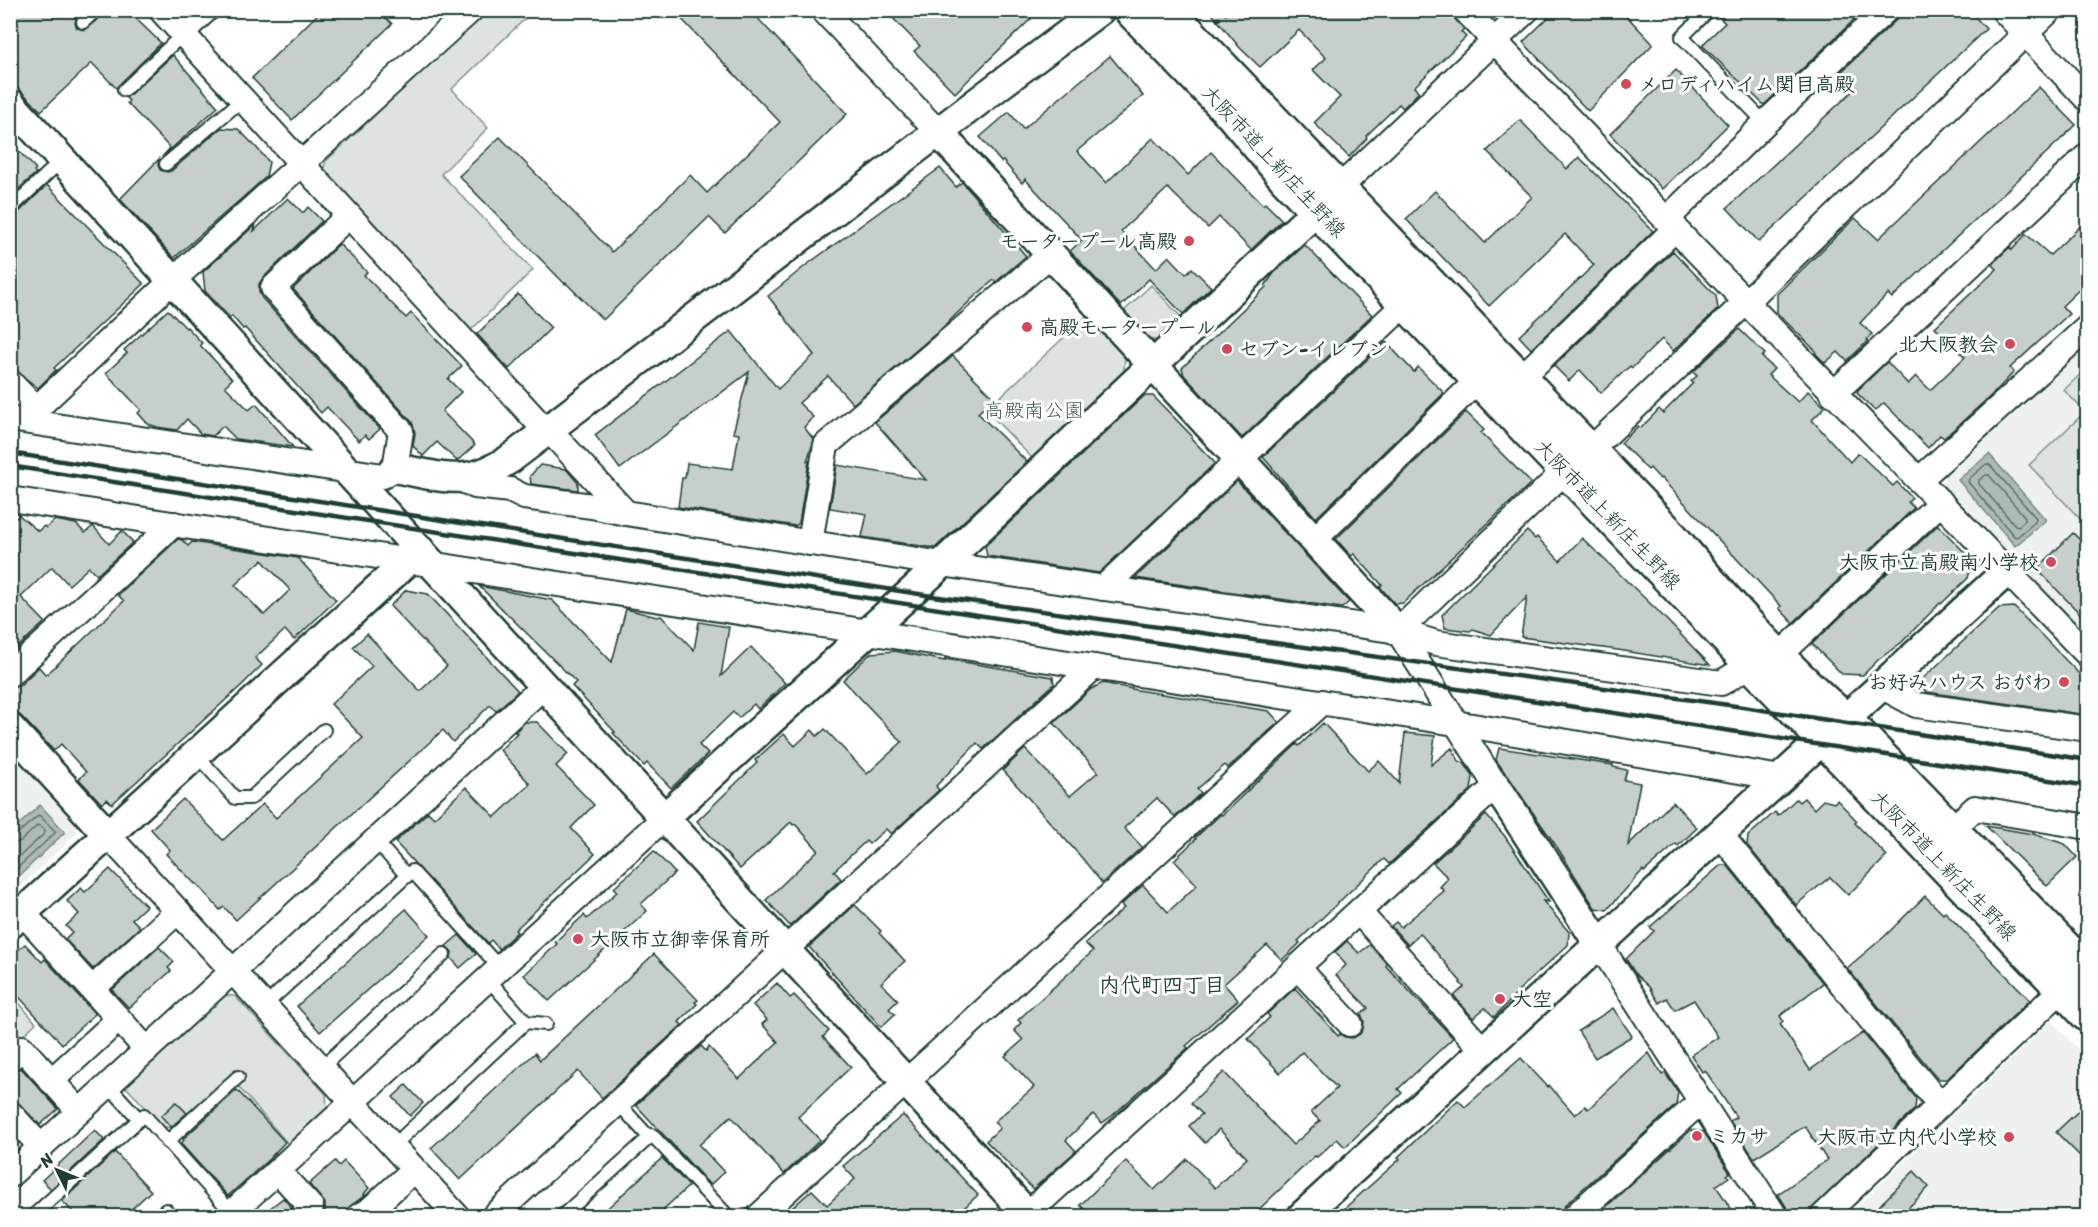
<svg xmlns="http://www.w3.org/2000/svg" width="2098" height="1227" font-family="Sriracha,'Klee One',sans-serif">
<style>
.built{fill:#eef1f0}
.green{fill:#dee3e2;stroke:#7e908b;stroke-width:1.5}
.water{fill:#afbab7;stroke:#758883;stroke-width:1.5}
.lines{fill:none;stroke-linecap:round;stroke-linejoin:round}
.shore{stroke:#596f68;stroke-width:1.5}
.building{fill:#c7cfcc;stroke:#1f3d34;stroke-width:1.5;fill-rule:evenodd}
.service-casing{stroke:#1f3d34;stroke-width:16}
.minor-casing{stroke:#1f3d34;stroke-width:28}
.tertiary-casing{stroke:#1f3d34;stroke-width:33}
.primary-casing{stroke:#1f3d34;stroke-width:38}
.path{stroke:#1f3d34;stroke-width:4;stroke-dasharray:6 4.5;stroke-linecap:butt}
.service{stroke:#fff;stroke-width:12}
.minor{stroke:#fff;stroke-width:24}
.tertiary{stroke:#fff;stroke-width:28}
.primary{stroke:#fff;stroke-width:33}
.rail{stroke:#1f3d34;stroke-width:4.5}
.poi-dot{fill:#d1495b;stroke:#fff;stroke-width:2}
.labels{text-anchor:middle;stroke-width:6;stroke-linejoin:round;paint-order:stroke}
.poi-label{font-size:20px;font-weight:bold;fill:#1f3d34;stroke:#fff;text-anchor:start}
.street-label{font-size:20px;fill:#1f3d34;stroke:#fff}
.park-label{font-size:20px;fill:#455e57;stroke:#fff}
.neighbourhood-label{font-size:21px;font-weight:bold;fill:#1f3d34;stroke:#fff}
</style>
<rect width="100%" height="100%" fill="#fff"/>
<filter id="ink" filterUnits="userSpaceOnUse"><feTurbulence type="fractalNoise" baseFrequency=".0167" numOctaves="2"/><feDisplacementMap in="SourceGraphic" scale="12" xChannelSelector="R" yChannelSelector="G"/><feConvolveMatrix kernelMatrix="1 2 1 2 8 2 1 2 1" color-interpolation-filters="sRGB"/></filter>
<g filter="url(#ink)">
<!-- built -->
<g class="built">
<path d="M2087,341V635L1942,488L1946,471Z"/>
<path d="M11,753L76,825L77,833L11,895Z"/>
<path d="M2051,1021L2087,1058V1216H1848Z"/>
</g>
<!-- green -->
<g class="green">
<path d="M487,11H533L452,89L488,128L441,174L533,270L469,332L323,179L325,162Z"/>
<path d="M1151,285L1182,318L1158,340H1148L1122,313Z"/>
<path d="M1088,315L1125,356L1124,371L1032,458L986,410Z"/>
<path d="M2087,368V526L2029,465L2085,412L2064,390Z"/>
<path d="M11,993L36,1023L11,1047Z"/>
<path d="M222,995L235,996L326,1094L327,1108L288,1144L229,1076L174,1128L164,1127L124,1085Z"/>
</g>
<!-- water -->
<g class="water">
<path d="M1989,454L2046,520L2015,546L1958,480Z"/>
<path d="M40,805L65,832L11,884V832Z"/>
</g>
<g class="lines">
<!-- shore -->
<g class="shore">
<path d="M1986,464L1990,465L2036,518L2035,522L2017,537L2014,536L1968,482L1969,479Z"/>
<path d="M1986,475H1989L2025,517V520L2019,526L2015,525L1979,484V480Z"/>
<path d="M10,836L16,835L39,815L56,832L10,875"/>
<path d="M10,844L21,841L38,825L45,830L44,834L10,865"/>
</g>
</g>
<!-- building -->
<g class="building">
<path d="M10,10H83L77,16L75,23L77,28L84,30L102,16L104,10H127L161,43L116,88L92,63L41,111L10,80Z"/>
<path d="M322,10H379L392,24L292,120L252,78Z"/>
<path d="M673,10H750L847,114L725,233L709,217L603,320L566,283L565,284L459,176L500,137L612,252L690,175L707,193L780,122Z"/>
<path d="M885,10H1040L955,93L914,51L920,46Z"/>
<path d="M1209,10H1447L1464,29L1461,32L1466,37L1414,87L1419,92L1403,108L1399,104L1366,136L1367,138L1349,157L1314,123L1340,97L1313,70L1326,58L1299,30L1260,67L1240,48Z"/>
<path d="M1556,10H1621L1653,44L1588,111L1523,42Z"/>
<path d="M1717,10H1844L1854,20L1764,105L1702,45L1725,23L1716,14Z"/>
<path d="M1903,10H1969L1986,29L1759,242L1727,208L1855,89L1840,73L1896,20Z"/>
<path d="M173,55L218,107L162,157L170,148L127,103L129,101L126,98Z"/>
<path d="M1110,56L1143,96L1077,151L1106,183L1153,138L1188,175L1211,152L1263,205L1265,203L1282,220L1251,250L1219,217L1208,228L1168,188L1121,231L1156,269L1169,256L1186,274L1192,268L1211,287L1183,314L1149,279L1121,306L1070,251L1082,240L1025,179L1022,183L1003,161L1001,162L980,137L1009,112L1023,129Z"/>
<path d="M1676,70L1728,125L1662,189L1610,134Z"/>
<path d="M2039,87L2076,125L1892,298L1888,294L1860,323L1872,334L1867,340L1868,341L1847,361L1838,352L1825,363L1816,354V351L1777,313V294L1855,218L1878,239Z"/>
<path d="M1520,120L1567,169L1579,157L1653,231L1531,349L1519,336L1594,265L1565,234L1489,306L1406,219L1435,191L1485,243L1532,197L1487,151Z"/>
<path d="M221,128L238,129L255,146L269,162L266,177L174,258L120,199L159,159L158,165L160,170L167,172L171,171Z"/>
<path d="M10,142L36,169L34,171L36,173L10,197Z"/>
<path d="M940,168L956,187L962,182L1026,256L996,282L994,280L973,298L940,330L853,404L828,376L799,403L813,417L804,427L814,440L807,461H809L799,523L795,526L678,507L682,478H685L687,463L733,469L739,434L733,433L749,372L620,469L595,435L731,331L778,389L814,355L768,296L809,263Z"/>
<path d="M47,185L144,284L54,368L56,370L38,388L10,366V217L16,215Z"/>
<path d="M288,198L303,213L308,207L322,221L263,278L259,284V292L262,298L380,429L369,439L365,435L359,441L327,407L321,413L245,328L243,329L232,316L230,318L205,291L203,272L256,224L254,231Z"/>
<path d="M2088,219V281L2062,306L2069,314L2010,368L2014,372L1995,392L1944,438L1940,435L1928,448L1884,403L1875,411L1857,393L1858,390L1887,362L1908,384L1916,376L1930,390L1965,357L1935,327L1997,269L1992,264L2010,247L2012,250L2026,234L2050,255Z"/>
<path d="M339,244L367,272L364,275L406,318L411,313L462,366L448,379L461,392L442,411L475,445L457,461L437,442L423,456L413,446L415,433L412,422L293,289Z"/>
<path d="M1305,245L1372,315L1242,438L1184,375L1182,368L1266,287L1265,286L1274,273Z"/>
<path d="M1673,251L1716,296L1718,309L1673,351L1662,339L1632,368L1630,366L1601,393L1580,370L1569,381L1554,366Z"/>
<path d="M518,294L551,328L509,369L477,334Z"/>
<path d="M168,310L186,328L187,327L202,343L200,345L232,379L225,386L249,410L256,404L293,447L236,439L223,426L213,436L201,434L187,419L177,430L157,427L148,424L138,413L141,410L106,373L127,353L124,350Z"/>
<path d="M1739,329L1765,354L1762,357L1774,369L1768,375L1798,402L1808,391L1825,407L1812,420L1850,462L1858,453L1893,486L1897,482L1912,498L1908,502L1914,508L1793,623L1779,608L1781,606L1661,478L1660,479L1650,468L1648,470L1621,443L1638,426L1641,428L1659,409L1663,413L1693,383L1691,381L1697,376L1693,372Z"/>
<path d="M1386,342L1414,372L1418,367L1444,393L1316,518L1263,457Z"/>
<path d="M953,356L994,398L978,413L1027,462L935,548L862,537L867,514L830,508L837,465L926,480L875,422Z"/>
<path d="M1144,396H1153L1192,436L1191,438L1215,463L1099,573L987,556L985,546Z"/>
<path d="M1466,412L1484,430L1481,433L1531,483L1403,603L1395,604L1380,587L1382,585L1354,554L1351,556L1336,539Z"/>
<path d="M540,465L566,469L578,483V490L531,484L530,476Z"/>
<path d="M1237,481L1349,602L1342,608L1135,578Z"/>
<path d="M19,515L38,531L44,526L46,528L55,520L76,524L85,533L93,526L109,544L122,531L133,542L97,575L89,567L69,585L52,567L21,597L45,622L10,654V524Z"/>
<path d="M1938,525L1973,561L1968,578L1941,604L1940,603L1902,642L1878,660L1863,675L1842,674L1812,644Z"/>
<path d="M1527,531L1535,539L1537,537L1560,561L1582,538L1657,610L1710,665L1618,650L1521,637L1527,597L1491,635L1473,629L1470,631L1445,628L1442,615Z"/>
<path d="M2073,533L2088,548V622L2037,569Z"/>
<path d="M178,539L182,540L188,546L192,542L298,558L336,600L294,640L285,630L255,658L262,665L242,685L112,804L107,799L102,804L79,779L86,772L61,744L54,751L22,717L11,708L13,688L20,685L39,667L46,675L124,601L118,595ZM262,560L290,590L264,615L235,585Z"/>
<path d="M479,586L552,600L612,662L626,609L657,617L661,616L694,650L699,622L729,627L721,676L751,647L785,683L758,709L754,704L739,718L733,712L699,745L708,754L671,788L647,763L644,766L613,733L615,732L572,686L576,682Z"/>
<path d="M406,590L428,594L518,691L496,711L490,705L453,742L443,730L236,920L224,907L220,910L196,883L195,884L166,854L170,850L151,829L183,799L223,840L263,804L276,818L363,738L331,704L372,666L353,647L367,634L420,691L447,666L390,606Z"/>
<path d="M2014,607L2088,683V715L1926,692L1919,682L1999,608Z"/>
<path d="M895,651L945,661V659L1053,677L1054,684L983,749L977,743L936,786L939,790L891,834L886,829L869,844L866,841L834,871L841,879L790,926L766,900L818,850L795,824L793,825L791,822L740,869L697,821L757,763L755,760L784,734L795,746L812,730L817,736L825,729L867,774L902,742L843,680L871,653Z"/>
<path d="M1103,683L1137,690L1269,711L1279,722L1228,768L1225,765L1197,789L1201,793L1175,817L1157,798L1124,828L1142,847L1102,883L1082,858L1003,770L1025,749L1070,796L1098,772L1054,723L1091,689Z"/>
<path d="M525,722H537L568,754L556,766L594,805L571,828L595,854L515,930L517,932L499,949L491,940L488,943L395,842L428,812L434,818L466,787L495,817L530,784L500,750L517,733L515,732Z"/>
<path d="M1323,723L1368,771L1379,761L1399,783L1405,733L1435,736L1431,765L1452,748L1459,761L1464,763L1473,776L1471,790L1389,864L1384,859L1298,941L1300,943L1282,960L1267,945L1224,984L1238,1000L1186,1046L1188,1048L1112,1116L1102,1123L1093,1114L1066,1140L1076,1151L1033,1189L986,1141L1000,1128L994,1122L1034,1087L1005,1056L1023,1040L1014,1030L1021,1023L1018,1020L1093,951L1085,943L1124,908L1121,905L1143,885L1168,912L1197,885L1174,860L1196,839L1195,838L1221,814L1222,815L1297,744L1299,746Z"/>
<path d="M1499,748L1613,765V767L1627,770L1624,780L1640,783L1628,845L1673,802L1697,828L1678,846L1676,844L1644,872L1643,870L1607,910L1595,908L1557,847L1496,760Z"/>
<path d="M1804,798L1814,809L1823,800L1834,803L1837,800L1857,821L1855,823L1887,856L1848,895L1830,877L1796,905L1747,845L1748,836L1775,812L1778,816L1796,799L1799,802Z"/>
<path d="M1486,815L1504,835L1549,902L1543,901L1569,932L1568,945L1518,991L1519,992L1494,1017L1485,1008L1473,1018L1454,996L1464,987L1460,983L1461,982L1420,933L1408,945L1391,926L1396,922L1401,927L1444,891L1440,887L1448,878L1433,863Z"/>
<path d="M1986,826L2033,834L2065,844L2077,857L2047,886Z"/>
<path d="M654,851L675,873L641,904L647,911L549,1001L524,975L557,944L555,942L584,915L587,919L617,892L614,888Z"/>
<path d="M1721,865H1727L1823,983L1780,1016L1783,1021L1780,1024L1810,1070L1863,1033L1916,1098L1915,1109L1805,1215L1790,1213L1778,1194L1827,1160L1805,1126L1754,1158L1730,1121L1736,1117L1705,1070L1702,1072L1691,1055L1718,1037L1694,1000L1675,1010L1667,998L1659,1003L1649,987L1636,975L1626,959L1654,931L1650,927Z"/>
<path d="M110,869L146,906L132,919L140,927L93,969L65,939L72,932L66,926L79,914L67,901L81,888L85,892Z"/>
<path d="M1925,896L1943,914L1945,912L2030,1000L1947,1079H1938L1847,968L1885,936Z"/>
<path d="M855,905L881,931L879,933L905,961L881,983L898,1000L889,1009L895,1014L881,1027L809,947Z"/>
<path d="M406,909L429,935L320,1032L297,1006Z"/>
<path d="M459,935L476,954L460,968L451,958L452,952L446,946Z"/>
<path d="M1347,941L1359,953L1370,945L1387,964L1386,966L1453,1038L1398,1089L1402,1093L1345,1147L1337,1139L1317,1157L1315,1156L1252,1216H1091L1080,1205L1126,1161L1154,1190L1187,1159L1215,1188L1247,1158L1219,1129L1205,1143L1189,1126L1202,1114L1191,1103L1224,1072L1293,1145L1320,1121L1311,1112L1337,1088L1302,1052L1280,1073L1248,1039L1270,1017L1267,1014L1295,988L1338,1036L1340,1034L1345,1037L1353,1038L1360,1034L1363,1029L1364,1021L1361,1014L1368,1008L1336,975L1346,965L1335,952Z"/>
<path d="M25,944L42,962L45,959L95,1014L62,1044L10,987V957Z"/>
<path d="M159,947L174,962L168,968L171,971L129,1008L112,990Z"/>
<path d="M654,954L698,1000L695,1002L697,1004L679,1022L682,1025L602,1098L578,1071L460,1180L431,1148L535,1053L540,1060Z"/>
<path d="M777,983L790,998L794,995L829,1031L823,1037L851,1067L798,1117L820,1140L784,1174L731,1116L699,1145L724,1172L710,1185L636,1105L701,1046L706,1051L709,1047L739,1079L778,1042L762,1024L767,1020L753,1005Z"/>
<path d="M1613,1008L1632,1036L1595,1058L1578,1031Z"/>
<path d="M1649,1053L1662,1075L1665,1073L1678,1092L1676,1105L1565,1205L1561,1216H1336L1400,1159L1398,1157L1458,1100L1465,1107L1521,1058L1548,1087L1549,1085L1575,1115L1585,1106L1588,1109Z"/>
<path d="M21,1068L58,1109L40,1125L10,1095V1073Z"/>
<path d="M406,1085L423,1103L410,1116L393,1097Z"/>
<path d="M237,1090L285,1142L269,1159L228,1196L181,1144L184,1140L183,1139Z"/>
<path d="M176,1102L187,1113L171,1127L161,1116Z"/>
<path d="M2088,1102V1164L2056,1132Z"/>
<path d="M903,1115L978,1195L965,1207L974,1216H783L812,1190L827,1205L855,1179L843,1166Z"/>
<path d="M95,1130L104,1140L51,1189L42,1180Z"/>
<path d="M1691,1130L1704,1132L1730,1173L1727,1175L1729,1177L1716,1186L1736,1216H1596Z"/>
<path d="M115,1152L151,1191L124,1216H77L62,1201Z"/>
<path d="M662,1158L689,1186L656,1216H599Z"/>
<path d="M335,1161L339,1166L344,1161L369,1188L364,1194L365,1195L347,1209L345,1216H322L325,1210V1203L309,1184Z"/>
<path d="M1914,1171L1929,1187L1900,1216H1869Z"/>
<path d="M283,1198L292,1208L291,1216H260Z"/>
</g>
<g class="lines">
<defs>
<g id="service">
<path d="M1709,10L1682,37L1765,123"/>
<path d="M83,22L96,10"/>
<path d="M124,90L179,38L181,33"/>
<path d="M166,164L242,100"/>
<path d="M10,209L62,160"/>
<path d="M196,754L235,798H251L324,730"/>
<path d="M375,840L407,876"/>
<path d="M488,979L526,1022L546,1024"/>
<path d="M264,1006L412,871L500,968"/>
<path d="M321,1068L444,954"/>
<path d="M108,1085L139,1119"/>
<path d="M618,1103L649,1137"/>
<path d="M167,1142L238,1077"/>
<path d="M393,1146L526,1022"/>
<path d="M33,1216L144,1115L232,1213"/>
<path d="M158,1216L166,1210"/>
<path d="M562,1216L652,1135L728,1216"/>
</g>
<g id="minor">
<path d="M161,10L546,431"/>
<path d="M823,10L938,132"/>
<path d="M1465,10C1671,227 1881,440 2088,655"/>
<path d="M2003,10L2088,100"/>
<path d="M181,33L206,10"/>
<path d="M1338,189L1527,10"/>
<path d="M1667,219L1765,123L1886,10"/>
<path d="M1520,379L1676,228"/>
<path d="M10,382L36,409"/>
<path d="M1833,394L2088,155"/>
<path d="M10,419L383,476L395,468L401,431L273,288L348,216"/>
<path d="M29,421L36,409L173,280L471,10"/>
<path d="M548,429L626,513"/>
<path d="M460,479L475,486L510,490L524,497L592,506L626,513L942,564L1398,631L1436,643L1721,683L1752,664"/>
<path d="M1919,480L2088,327"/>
<path d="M10,499L1455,723L1781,778"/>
<path d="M1314,540L1479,379"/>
<path d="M810,543L826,445L1051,254"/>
<path d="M1103,588L1406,303"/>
<path d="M1779,656L1941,502"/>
<path d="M10,674L174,524"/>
<path d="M1881,686L1916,705L2088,729"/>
<path d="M1951,830L1975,808L2088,827"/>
<path d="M1720,834L1940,1105"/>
<path d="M108,835L457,1216"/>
<path d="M1359,912L1483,1050"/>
<path d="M23,913L147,1050"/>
<path d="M1599,944L1775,1216"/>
<path d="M1298,968L1350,1024"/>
<path d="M92,989L178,911"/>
<path d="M10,1059L22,1048L79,1111"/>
<path d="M51,1081L119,1019"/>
<path d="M10,1113L41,1147"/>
<path d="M278,1171L311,1207L305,1213L308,1216"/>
<path d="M10,1175L544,686"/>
<path d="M228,1216L664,818"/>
<path d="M359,1216L362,1214L363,1216L414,1170"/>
<path d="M494,1216L1094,667"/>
<path d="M759,1216L1322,702"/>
<path d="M1025,1216L1496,786L1398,631L1566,470L1604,437L1747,301L2050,10"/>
<path d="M1575,1216L1701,1101"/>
<path d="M1823,1216L2062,989"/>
</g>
<g id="tertiary">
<path d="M10,103L1029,1216"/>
<path d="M938,132L1398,631"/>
<path d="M395,468C444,477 465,488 510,459L1001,84L1100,10"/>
<path d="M10,728L108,835"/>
<path d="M1496,786L1599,944"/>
<path d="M664,818L942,564L1333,195"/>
<path d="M10,924L420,550"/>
<path d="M1302,1216L2007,571"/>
</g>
<g id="primary">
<path d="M1131,10L1232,114L1285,177L2088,1015"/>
<path d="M1167,10L1668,533C1722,598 1780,664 1845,720L2088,972"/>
</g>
</defs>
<!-- service casing -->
<use href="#service" class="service-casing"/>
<!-- minor casing -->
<use href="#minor" class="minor-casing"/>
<!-- tertiary casing -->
<use href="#tertiary" class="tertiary-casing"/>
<!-- primary casing -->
<use href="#primary" class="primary-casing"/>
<!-- path -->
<path class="path" d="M1216,21L1230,10"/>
<!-- service -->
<use href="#service" class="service"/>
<!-- minor -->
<use href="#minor" class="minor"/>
<!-- tertiary -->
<use href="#tertiary" class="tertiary"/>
<!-- primary -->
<use href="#primary" class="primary"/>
<!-- rail -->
<g class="rail">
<path d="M10,453L932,596L1736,706L2088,760"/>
<path d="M10,466L2088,786"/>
</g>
</g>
</g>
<!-- markers -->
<g class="poi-dot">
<circle cx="1626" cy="84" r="6"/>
<circle cx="1189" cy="241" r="6"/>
<circle cx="1027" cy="327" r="6"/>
<circle cx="2010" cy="344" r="6"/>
<circle cx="1227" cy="349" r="6"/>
<circle cx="2051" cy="562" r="6"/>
<circle cx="2064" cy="682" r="6"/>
<circle cx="578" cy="939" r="6"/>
<circle cx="1500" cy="999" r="6"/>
<circle cx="1697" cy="1136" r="6"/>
<circle cx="2009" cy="1137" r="6"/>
</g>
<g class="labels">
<!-- poi labels -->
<g class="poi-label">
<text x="1638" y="91">メロディハイム関目高殿</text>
<text x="1177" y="248" text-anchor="end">モータープール高殿</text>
<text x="1039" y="334">高殿モータープール</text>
<text x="1998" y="351" text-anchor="end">北大阪教会</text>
<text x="1239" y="356">セブン-イレブン</text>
<text x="2039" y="569" text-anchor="end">大阪市立高殿南小学校</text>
<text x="2052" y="689" text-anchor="end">お好みハウス おがわ</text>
<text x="590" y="946">大阪市立御幸保育所</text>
<text x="1512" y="1006">大空</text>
<text x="1709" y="1143">ミカサ</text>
<text x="1997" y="1144" text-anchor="end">大阪市立内代小学校</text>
</g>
<!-- street labels -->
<g class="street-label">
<text transform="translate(1274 161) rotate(47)" y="7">大阪市道上新庄生野線</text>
<text transform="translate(1608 514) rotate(46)" y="7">大阪市道上新庄生野線</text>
<text transform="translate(1944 865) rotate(46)" y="7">大阪市道上新庄生野線</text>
</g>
<!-- park labels -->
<g class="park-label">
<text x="1034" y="417">高殿南公園</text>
</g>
<!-- neighbourhood labels -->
<g class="neighbourhood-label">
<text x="1162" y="992">内代町四丁目</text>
</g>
</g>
<!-- margin -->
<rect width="2098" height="1227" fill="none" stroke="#fff" stroke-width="36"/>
<rect x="18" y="18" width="2062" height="1191" fill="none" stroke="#1f3d34" stroke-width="2" filter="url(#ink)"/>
<!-- north arrow -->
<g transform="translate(57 1170) rotate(313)" stroke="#ffffff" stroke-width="4.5" paint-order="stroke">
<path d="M0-4.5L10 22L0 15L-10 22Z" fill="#1f3d34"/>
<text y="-9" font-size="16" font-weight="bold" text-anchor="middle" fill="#1f3d34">N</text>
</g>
</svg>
